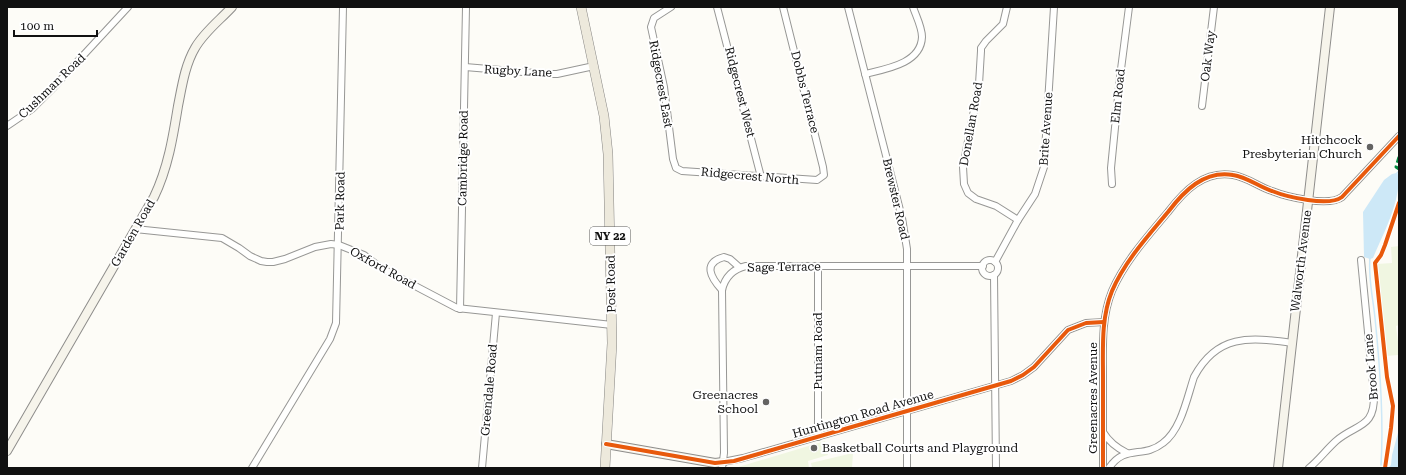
<svg xmlns="http://www.w3.org/2000/svg" width="1406" height="475" font-family="'Roboto Serif',serif">
<style>
.pitch{fill:#f0f6e1}
.water{fill:#cde8f7}
.lines{fill:none;stroke-linecap:round;stroke-linejoin:round}
.stream{stroke:#cde8f7;stroke-width:1.5}
.street-casing{stroke:#979795;stroke-width:8}
.secondary-casing{stroke:#8e8d8b;stroke-width:10}
.primary-casing{stroke:#858482;stroke-width:10}
.street{stroke:#fffffe;stroke-width:6}
.secondary{stroke:#f6f4eb;stroke-width:8}
.primary{stroke:#ede9dc;stroke-width:9}
.quiet{stroke:#00873e;stroke-width:3;stroke-dasharray:6 3;stroke-linecap:butt}
.cycleway-casing{stroke:#fff;stroke-width:6}
.cycleway{stroke:#e8590c;stroke-width:4}
.poi-dot{fill:#646362;stroke:#fff;stroke-width:1.5}
.labels{text-anchor:middle;stroke-width:4;stroke-linejoin:round;paint-order:stroke}
.shield{fill:#fff;stroke:#585858;stroke-width:1}
.shield-label{font-size:11px;font-weight:bold;fill:#111}
.street-label{font-size:12px;fill:#111;stroke:#fff}
.poi-label{font-size:12px;fill:#111;stroke:#fff;text-anchor:end}
</style>
<rect width="100%" height="100%" fill="#fdfcf7"/>
<!-- pitch -->
<g class="pitch">
<path d="M1399,246V325L1396,326L1399,350L1398,355L1386,356L1377,264L1392,263L1391,247Z"/>
<path d="M825,441L828,455L808,461L809,468H735Z"/>
<path d="M853,453L852,468H812L811,463Z"/>
</g>
<!-- water -->
<g class="water">
<path d="M1397,173L1399,176C1399,205 1384,232 1373,258L1370,259L1364,257L1363,212L1384,180L1392,174Z"/>
<path d="M1399,429V468H1388L1391,465L1392,455Z"/>
</g>
<g class="lines">
<!-- stream -->
<g class="stream">
<path d="M1396,174L1399,171"/>
<path d="M1370,257C1368,278 1373,298 1375,318C1380,366 1384,417 1381,465"/>
</g>
<defs>
<g id="street">
<path d="M671,7L654,18L651,27L664,87L673,159L676,168L682,171L817,180L824,175L823,167L783,7"/>
<path d="M717,7L761,177"/>
<path d="M848,7L902,218L907,249V468"/>
<path d="M1007,7L1003,24L986,41L981,48V51L979,84L963,167L964,184L968,193L976,199L996,206L1018,220"/>
<path d="M465,67L547,74H557L594,66"/>
<path d="M865,74C885,69 921,64 922,37C922,27 916,16 913,7"/>
<path d="M1202,106L1214,7"/>
<path d="M7,126L32,109L53,88L128,7"/>
<path d="M1112,184L1111,168L1120,77L1129,7"/>
<path d="M135,229L222,238L239,248L250,256L261,261L267,262H273L285,259L315,247L331,244L339,245L364,255L381,268L457,308L612,325"/>
<circle cx="990" cy="268" r="8"/>
<path d="M995,262L1018,220L1035,194L1044,167L1054,7"/>
<path d="M818,266V437"/>
<path d="M994,275L996,468"/>
<path d="M722,290C711,278 702,263 724,257L730,259L739,267"/>
<path d="M460,309L466,7"/>
<path d="M1103,432C1109,442 1117,448 1127,453"/>
<path d="M723,462L743,458L1011,381L1023,375L1034,367L1068,330L1086,323L1104,322"/>
<path d="M252,468L330,339L336,323L343,7"/>
<path d="M482,468L496,313"/>
<path d="M722,468L724,453L722,290C725,277 733,269 746,266H983"/>
<path d="M1103,468C1103,438 1103,407 1103,377C1103,348 1101,318 1112,291C1125,261 1148,236 1168,212C1184,191 1204,170 1233,175C1247,177 1259,187 1272,191C1287,197 1329,207 1342,197L1399,136"/>
<path d="M1109,468C1125,444 1143,459 1163,443C1181,430 1187,398 1194,377C1217,334 1249,337 1292,343"/>
<path d="M1309,468C1319,460 1326,450 1336,441C1357,423 1375,429 1374,394L1361,260"/>
</g>
<g id="secondary">
<path d="M606,444L715,463L723,462"/>
<path d="M7,451L154,197C168,168 173,137 178,106C182,86 185,65 195,48C204,32 220,20 232,7"/>
<path d="M1278,468L1330,7"/>
</g>
<path id="primary" d="M581,7L604,116L608,154L612,343L605,468"/>
</defs>
<!-- street casing -->
<use href="#street" class="street-casing"/>
<!-- secondary casing -->
<use href="#secondary" class="secondary-casing"/>
<!-- primary casing -->
<use href="#primary" class="primary-casing"/>
<!-- street -->
<use href="#street" class="street"/>
<!-- secondary -->
<use href="#secondary" class="secondary"/>
<!-- primary -->
<use href="#primary" class="primary"/>
<!-- quiet -->
<path class="quiet" d="M1399,157L1396,167L1399,169"/>
<defs>
<g id="cycleway">
<path d="M606,444L715,463L734,461L1011,381L1023,375L1034,367L1068,330L1086,323L1104,322"/>
<path d="M1103,468C1103,438 1103,407 1103,377C1103,348 1101,318 1112,291C1125,261 1148,236 1168,212C1184,191 1204,170 1233,175C1247,177 1259,187 1272,191C1287,197 1329,207 1342,197L1399,136"/>
<path d="M1385,468L1391,428L1393,406L1387,377L1375,263L1381,255L1385,245L1399,203"/>
</g>
</defs>
<!-- cycleway casing -->
<use href="#cycleway" class="cycleway-casing"/>
<!-- cycleway -->
<use href="#cycleway" class="cycleway"/>
</g>
<!-- markers -->
<g class="poi-dot">
<circle cx="1370" cy="147" r="4"/>
<circle cx="766" cy="402" r="4"/>
<circle cx="814" cy="448" r="4"/>
</g>
<g class="labels">
<!-- shield labels -->
<rect class="shield" x="590" y="227" width="40" height="18" rx="3"/>
<g class="shield-label">
<text x="610" y="240">NY 22</text>
</g>
<!-- street labels -->
<g class="street-label">
<text transform="translate(1208 56) rotate(-83)" y="4">Oak Way</text>
<text transform="translate(518 71) rotate(3)" y="4">Rugby Lane</text>
<text transform="translate(661 84) rotate(80)" y="4">Ridgecrest East</text>
<text transform="translate(52 86) rotate(-44)" y="4">Cushman Road</text>
<text transform="translate(740 92) rotate(76)" y="4">Ridgecrest West</text>
<text transform="translate(805 92) rotate(76)" y="4">Dobbs Terrace</text>
<text transform="translate(1118 96) rotate(-84)" y="4">Elm Road</text>
<text transform="translate(971 124) rotate(-80)" y="4">Donellan Road</text>
<text transform="translate(1046 129) rotate(-86)" y="4">Brite Avenue</text>
<text transform="translate(463 158) rotate(-89)" y="4">Cambridge Road</text>
<text transform="translate(750 176) rotate(5)" y="4">Ridgecrest North</text>
<text transform="translate(896 199) rotate(77)" y="4">Brewster Road</text>
<text transform="translate(340 201) rotate(-89)" y="4">Park Road</text>
<text transform="translate(133 233) rotate(-60)" y="4">Garden Road</text>
<text transform="translate(1301 261) rotate(-83)" y="4">Walworth Avenue</text>
<text transform="translate(784 267) rotate(-1)" y="4">Sage Terrace</text>
<text transform="translate(383 268) rotate(29)" y="4">Oxford Road</text>
<text transform="translate(611 284) rotate(-91)" y="4">Post Road</text>
<text transform="translate(818 351) rotate(-90)" y="4">Putnam Road</text>
<text transform="translate(1371 367) rotate(-95)" y="4">Brook Lane</text>
<text transform="translate(489 390) rotate(-85)" y="4">Greendale Road</text>
<text transform="translate(1093 398) rotate(-90)" y="4">Greenacres Avenue</text>
<text transform="translate(863 414) rotate(-16)" y="4">Huntington Road Avenue</text>
</g>
<!-- poi labels -->
<g class="poi-label">
<text x="1362" y="144">Hitchcock<tspan x="1362" dy="14">Presbyterian Church</tspan></text>
<text x="758" y="399">Greenacres<tspan x="758" dy="14">School</tspan></text>
<text x="822" y="452" text-anchor="start">Basketball Courts and Playground</text>
</g>
</g>
<!-- border -->
<rect width="1406" height="475" fill="none" stroke="#111111" stroke-width="16"/>
<!-- scale -->
<path d="M14 30v6h83v-6" fill="none" stroke="#111111" stroke-width="2"/>
<text x="20" y="30" font-size="12" fill="#111111" stroke="#ffffff" stroke-width="3" paint-order="stroke">100 m</text>
</svg>
